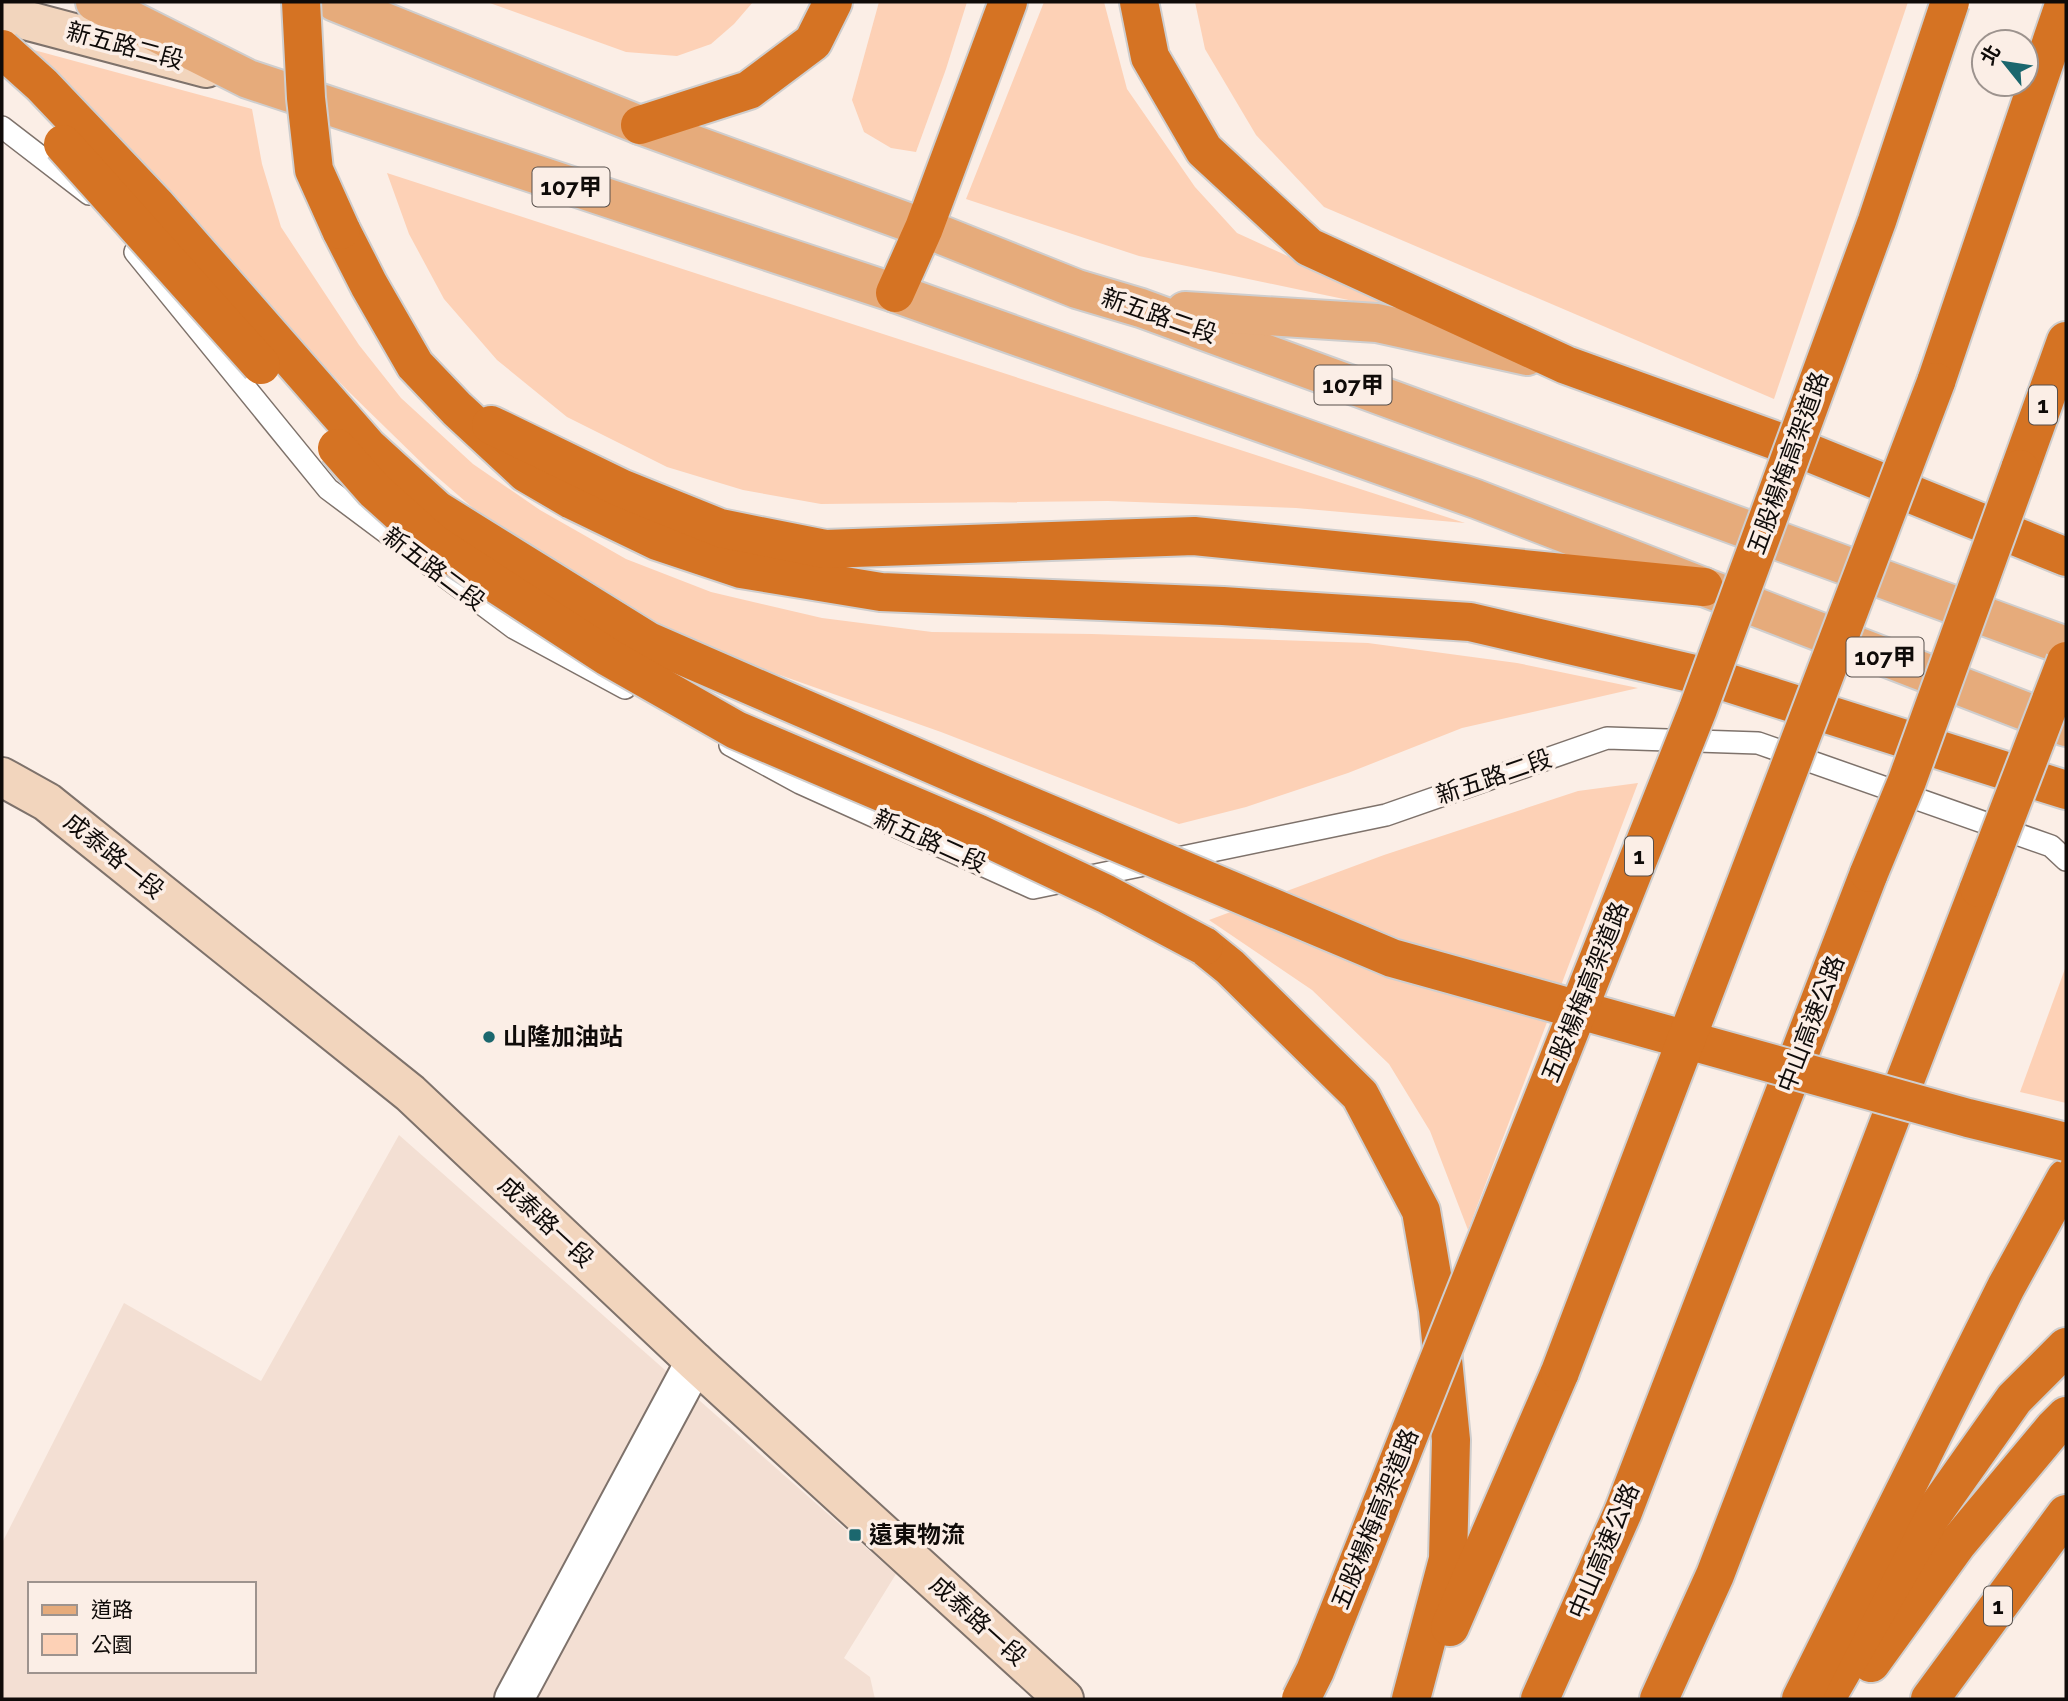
<svg xmlns="http://www.w3.org/2000/svg" width="2068" height="1701" font-family="Raleway,'Noto Sans TC',sans-serif">
<style>
.built{fill:#f3dfd3;fill-rule:evenodd}
.green{fill:#fdd1b6}
.lines{fill:none;stroke-linecap:round;stroke-linejoin:round}
.service-casing{stroke:#7e726b;stroke-width:24}
.minor-casing{stroke:#7e726b;stroke-width:42}
.secondary-casing{stroke:#7e726b;stroke-width:42}
.primary-casing{stroke:#cfcece;stroke-width:42}
.motorway-casing{stroke:#cfcece;stroke-width:42}
.service{stroke:#fff;stroke-width:21}
.minor{stroke:#fff;stroke-width:38}
.secondary{stroke:#f2d5bd;stroke-width:38}
.primary{stroke:#e6ab7b;stroke-width:38}
.motorway{stroke:#d57323;stroke-width:38}
.motorway-bridge-casing{stroke:#cfcece;stroke-width:42;stroke-linecap:butt}
.motorway-bridge{stroke:#d57323;stroke-width:38}
.poi-dot{fill:#1b676e;stroke:#fbeee6;stroke-width:2.5}
.labels{text-anchor:middle;stroke-width:7;stroke-linejoin:round;paint-order:stroke}
.shield{fill:#fbeee6;stroke:#564f4b;stroke-width:2}
.shield-label{font-size:23px;font-weight:bold;fill:#0f0b09}
.street-label{font-size:24px;fill:#0f0b09;stroke:#fbeee6}
.poi-label{font-size:24px;font-weight:bold;fill:#0f0b09;stroke:#fbeee6;text-anchor:start}
</style>
<rect width="100%" height="100%" fill="#fbeee6"/>
<!-- built -->
<path class="built" d="M399,1135L896,1574L844,1658L870,1677L875,1699H2V1543L124,1303L261,1381ZM30,1584H254V1671H30Z"/>
<!-- green -->
<g class="green">
<path d="M487,2H753L734,24L711,44L677,56L626,52Z"/>
<path d="M879,2H967L946,69L916,152L891,148L864,132L852,100Z"/>
<path d="M1044,2H1104L1127,89L1195,187L1237,233L1415,314L1139,256L966,199Z"/>
<path d="M1195,2H1908L1774,399L1324,207L1256,135L1205,49Z"/>
<path d="M19,46L252,109L262,164L281,227L359,345L401,398L473,464L540,510L626,559L711,592L822,618L932,632L1092,634L1368,643L1517,663L1638,688L1462,728L1348,773L1246,807L1179,824L941,732L729,657L631,612L504,535L428,469L348,391Z"/>
<path d="M387,173L1465,523L1296,508L1108,501L821,504L743,490L667,467L567,417L497,360L444,299L409,234Z"/>
<path d="M1638,783L1468,1230L1430,1131L1389,1064L1312,990L1209,920L1384,855L1578,791Z"/>
<path d="M2066,966V1103L2020,1092Z"/>
</g>
<g class="lines">
<defs>
<g id="service">
<path d="M2,127L89,194"/>
<path d="M135,252L328,489L514,628L625,688"/>
<path d="M730,745L800,783L1033,888L1386,815L1607,738L1758,743L2051,846L2066,860"/>
</g>
<path id="minor" d="M514,1699L695,1362"/>
<g id="secondary">
<path d="M2,14L206,68"/>
<path d="M2,777L47,802L410,1093L695,1362L1064,1699"/>
</g>
<g id="primary">
<path d="M95,2L248,79L895,293L1476,499L2066,727"/>
<path d="M335,2L640,125L924,228L1077,289L1141,308L2066,646"/>
<path d="M1185,311L1377,323L1527,356"/>
</g>
<g id="motorway">
<path d="M1139,2L1150,57L1204,150L1309,247L1566,365L1810,453L2066,557"/>
<path d="M640,125L749,90L813,42L833,2"/>
<path d="M341,230L369,285L415,365L457,409L526,473L572,500L657,541L741,569L881,592L1223,606L1470,622L1716,679L2066,790"/>
<path d="M895,293L924,228L1008,2"/>
<path d="M1936,382L2065,2"/>
<path d="M491,425L621,488L720,528L825,549L1194,536L1704,587"/>
<path d="M2020,469L2066,341"/>
<path d="M1204,946L1230,967L1360,1095L1421,1211L1438,1310L1451,1440L1448,1559L1411,1699"/>
<path d="M1450,1627L1560,1372"/>
<path d="M1871,1663L1957,1544L2054,1428L2066,1416"/>
<path d="M1832,1688L1930,1518L2014,1399L2066,1347"/>
<path d="M1540,1699L1623,1512L1869,873"/>
<path d="M1659,1699L1715,1575L1979,888"/>
<path d="M1801,1699L2006,1287L2066,1178"/>
<path d="M1930,1699L2066,1514"/>
</g>
</defs>
<!-- service casing -->
<use href="#service" class="service-casing"/>
<!-- minor casing -->
<use href="#minor" class="minor-casing"/>
<!-- secondary casing -->
<use href="#secondary" class="secondary-casing"/>
<!-- primary casing -->
<use href="#primary" class="primary-casing"/>
<!-- motorway casing -->
<use href="#motorway" class="motorway-casing"/>
<!-- service -->
<use href="#service" class="service"/>
<!-- minor -->
<use href="#minor" class="minor"/>
<!-- secondary -->
<use href="#secondary" class="secondary"/>
<!-- primary -->
<use href="#primary" class="primary"/>
<!-- motorway -->
<use href="#motorway" class="motorway"/>
<defs>
<g id="motorway-bridge">
<path d="M301,2L306,98L314,170L341,230"/>
<path d="M2,49L42,85L156,205L368,447L437,510L648,641L959,776L1392,958L1968,1118L2066,1142"/>
<path d="M63,144L261,365"/>
<path d="M337,448L374,490L433,543L608,657L736,730L977,833L1106,894L1204,946"/>
<path d="M1869,873L1907,781L2020,469"/>
<path d="M1979,888L2066,661"/>
<path d="M1560,1372L1936,382"/>
<path d="M1301,1699L1315,1671L1698,709L1877,221L1950,2"/>
</g>
</defs>
<!-- motorway-bridge casing -->
<use href="#motorway-bridge" class="motorway-bridge-casing"/>
<!-- motorway-bridge -->
<use href="#motorway-bridge" class="motorway-bridge"/>
</g>
<!-- markers -->
<g class="poi-dot">
<circle cx="489" cy="1037" r="7"/>
<rect x="848" y="1528" width="14" height="14" rx="3.5"/>
</g>
<g class="labels">
<!-- shield labels -->
<g class="shield">
<rect x="532.5" y="167.5" width="77" height="39" rx="5"/>
<rect x="1314.5" y="365.5" width="77" height="39" rx="5"/>
<rect x="2029" y="385.5" width="28" height="39" rx="5"/>
<rect x="1846.5" y="637.5" width="77" height="39" rx="5"/>
<rect x="1625" y="836.5" width="28" height="39" rx="5"/>
<rect x="1984" y="1586.5" width="28" height="39" rx="5"/>
</g>
<g class="shield-label">
<text x="571" y="195">107甲</text>
<text x="1353" y="393">107甲</text>
<text x="2043" y="413">1</text>
<text x="1885" y="665">107甲</text>
<text x="1639" y="864">1</text>
<text x="1998" y="1614">1</text>
</g>
<!-- street labels -->
<g class="street-label">
<text transform="translate(125 46) rotate(15)" y="8">新五路二段</text>
<text transform="translate(1159 316) rotate(19)" y="8">新五路二段</text>
<text transform="translate(1788 463) rotate(-70)" y="8">五股楊梅高架道路</text>
<text transform="translate(434 569) rotate(37)" y="8">新五路二段</text>
<text transform="translate(1494 777) rotate(-19)" y="8">新五路二段</text>
<text transform="translate(930 841) rotate(24)" y="8">新五路二段</text>
<text transform="translate(114 856) rotate(39)" y="8">成泰路一段</text>
<text transform="translate(1585 992) rotate(-68)" y="8">五股楊梅高架道路</text>
<text transform="translate(1811 1024) rotate(-69)" y="8">中山高速公路</text>
<text transform="translate(546 1222) rotate(43)" y="8">成泰路一段</text>
<text transform="translate(1375 1519) rotate(-68)" y="8">五股楊梅高架道路</text>
<text transform="translate(1604 1551) rotate(-67)" y="8">中山高速公路</text>
<text transform="translate(978 1621) rotate(42)" y="8">成泰路一段</text>
</g>
<!-- poi labels -->
<g class="poi-label">
<text x="503" y="1045">山隆加油站</text>
<text x="869" y="1543">遠東物流</text>
</g>
</g>
<!-- border -->
<rect width="2068" height="1701" fill="none" stroke="#0f0b09" stroke-width="7"/>
<!-- legend -->
<rect x="28" y="1582" width="228" height="91" fill="#fbeee6" stroke="#9d938e" stroke-width="2"/>
<rect x="42" y="1605" width="35" height="10" fill="#e6ab7b" stroke="#9d938e" stroke-width="2"/>
<text x="91" y="1617" font-size="21" fill="#0f0b09">道路</text>
<rect x="42" y="1634" width="35" height="21" fill="#fdd1b6" stroke="#9d938e" stroke-width="2"/>
<text x="91" y="1652" font-size="21" fill="#0f0b09">公園</text>
<!-- north arrow -->
<g transform="translate(2005 63) rotate(300)"><circle r="33" fill="#fbeee6" stroke="#9d938e" stroke-width="2"/>
<path d="M0-5L12 26L0 18L-12 26Z" fill="#1b676e"/>
<text y="-10" font-size="19" font-weight="bold" text-anchor="middle" fill="#0f0b09">北</text>
</g>
</svg>
